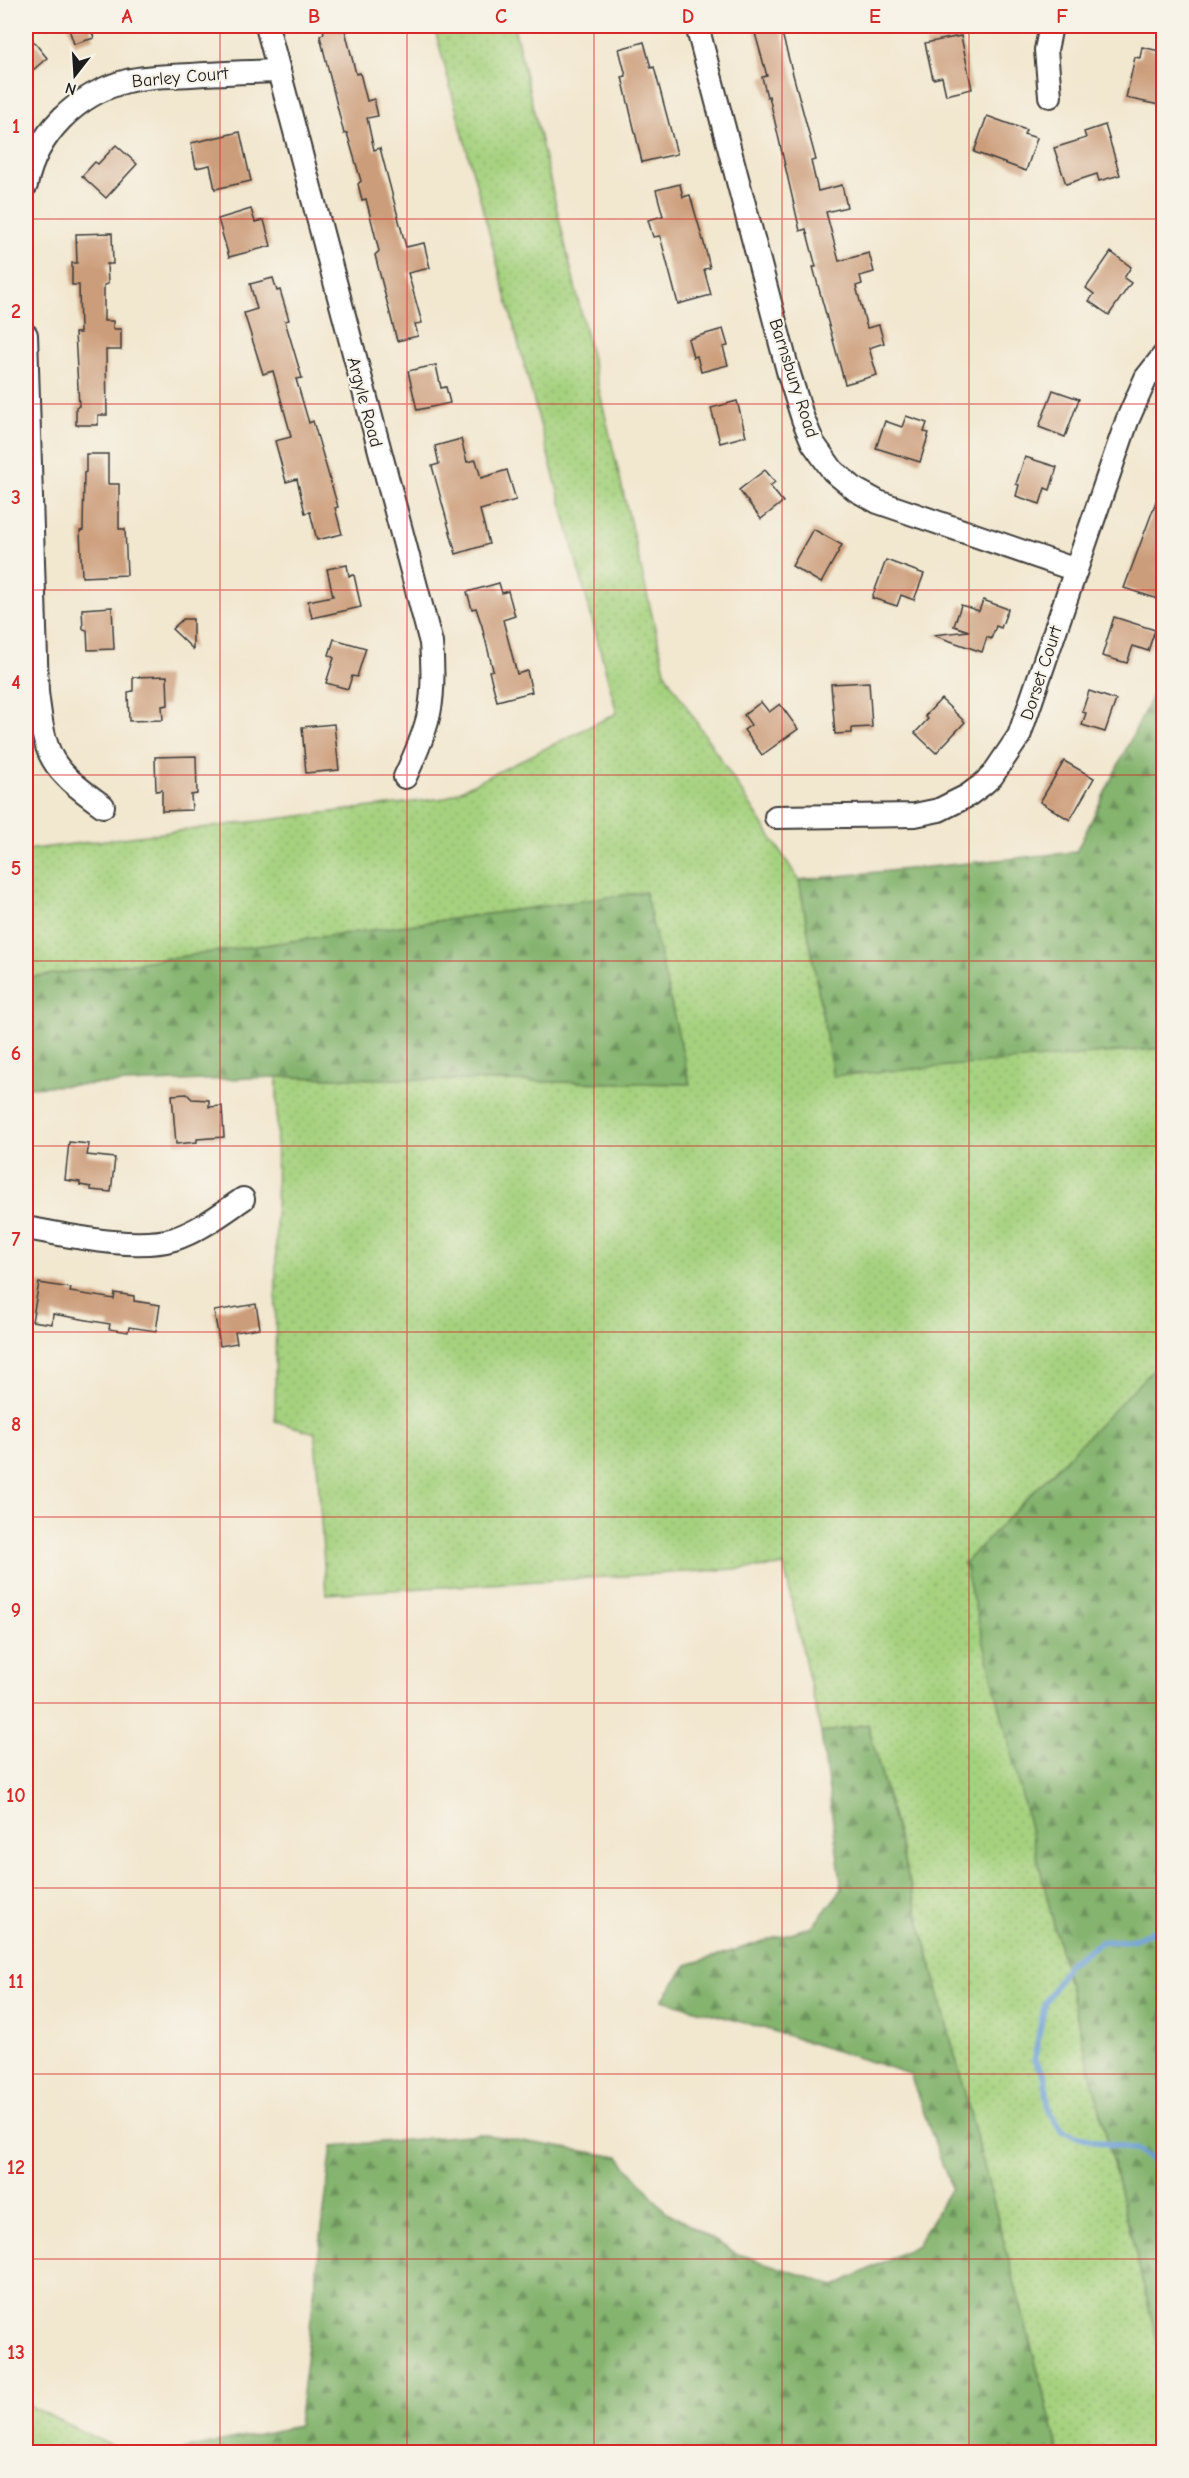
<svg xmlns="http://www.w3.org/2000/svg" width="1189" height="2478" font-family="'Comic Neue',sans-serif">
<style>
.grass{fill:url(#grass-dots);stroke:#61774e;stroke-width:1.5}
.forest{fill:url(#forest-firs);stroke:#506845;stroke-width:1.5}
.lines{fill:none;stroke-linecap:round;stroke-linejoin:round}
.stream{stroke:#6c9fd7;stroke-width:6}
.building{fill:#cc9d7a}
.minor-casing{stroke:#3c3a37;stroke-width:26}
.minor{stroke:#fff;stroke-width:22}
.grid{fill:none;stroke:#d62828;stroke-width:1.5;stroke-opacity:0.55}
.labels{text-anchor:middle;stroke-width:4.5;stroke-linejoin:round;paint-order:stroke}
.street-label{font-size:18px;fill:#1c1c1c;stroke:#f7f3e8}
.neatline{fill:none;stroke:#d62828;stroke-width:2}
.grid-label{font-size:20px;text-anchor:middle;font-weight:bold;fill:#d62828}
</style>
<defs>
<pattern id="grass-dots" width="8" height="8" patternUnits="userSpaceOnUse" patternTransform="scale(1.5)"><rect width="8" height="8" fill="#a6d27f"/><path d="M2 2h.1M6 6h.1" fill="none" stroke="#8eb46d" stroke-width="1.8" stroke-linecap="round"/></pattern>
<pattern id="forest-firs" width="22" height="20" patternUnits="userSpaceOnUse" patternTransform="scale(1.5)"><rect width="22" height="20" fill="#84b46e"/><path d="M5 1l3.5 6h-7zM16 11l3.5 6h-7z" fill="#6b925a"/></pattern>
</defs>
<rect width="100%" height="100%" fill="#f7f3e8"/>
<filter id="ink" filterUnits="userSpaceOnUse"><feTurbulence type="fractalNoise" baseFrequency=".0167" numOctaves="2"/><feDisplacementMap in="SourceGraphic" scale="12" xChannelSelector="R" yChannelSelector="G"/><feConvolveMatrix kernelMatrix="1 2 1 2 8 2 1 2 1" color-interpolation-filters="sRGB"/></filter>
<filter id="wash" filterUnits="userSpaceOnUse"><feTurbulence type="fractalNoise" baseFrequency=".008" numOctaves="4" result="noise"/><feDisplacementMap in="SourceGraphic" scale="24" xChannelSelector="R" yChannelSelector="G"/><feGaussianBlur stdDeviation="1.35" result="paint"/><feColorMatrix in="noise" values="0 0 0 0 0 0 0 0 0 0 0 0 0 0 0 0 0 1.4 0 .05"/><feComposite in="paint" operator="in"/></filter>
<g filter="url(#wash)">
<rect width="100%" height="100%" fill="#f2e7cf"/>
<!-- grass -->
<g class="grass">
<path d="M434,26H514L666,675L799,880L833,1075L1163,1048V1359L965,1564L1163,2364V2452H1059L868,1724L821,1733L784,1566L326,1594L315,1433L275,1421L277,1077L689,1084L645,892L26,978V850L445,798L617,713Z"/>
<path d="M26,2404L124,2452H26Z"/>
</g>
<!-- forest -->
<g class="forest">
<path d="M1163,673V1048L833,1076L799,880L1076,852Z"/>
<path d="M645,892L690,1084L277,1077L26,1087V978Z"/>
<path d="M1163,1359V2364L964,1563Z"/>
<path d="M868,1724L1059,2452H172L298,2426L332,2146L481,2134L619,2157L664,2210L735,2253L835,2286L917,2245L951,2188L910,2074L763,2028L662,2000L687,1965L813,1926L842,1889L821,1733Z"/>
</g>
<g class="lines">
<!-- stream -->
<path class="stream" d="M1164,1926L1132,1940L1101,1942L1069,1963L1045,2003L1034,2060L1045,2077L1049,2111L1063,2131L1094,2141L1137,2150L1164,2168"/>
</g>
<g id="blocks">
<!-- building -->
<g class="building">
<path d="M68,26H90L94,38L74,44Z"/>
<path d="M322,26H344L356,74L360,73L367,101L374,99L378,116L367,118L374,150L380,148L406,247L424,243L430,268L408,273L422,323L415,324L418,336L397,341L375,255L379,251L366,199L362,200L358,184L361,181L347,133L344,134L320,36L324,33Z"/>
<path d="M753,26H780L816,160L811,161L818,191L842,185L847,207L826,212L839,261L869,253L874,272L860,276L862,284L856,286L867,328L879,325L884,343L869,348L877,375L845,384L813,267H816L806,229L800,231L769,96L767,97L762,77L767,76Z"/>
<path d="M26,32L47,58L26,76Z"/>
<path d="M961,36L972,89L946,95L942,77L933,79L925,43Z"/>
<path d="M644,42L651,68L654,67L677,154L642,162L622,77L626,76L619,49Z"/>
<path d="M1142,47L1164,52V106L1126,98L1135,57L1140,58Z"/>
<path d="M987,116L1026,130L1024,134L1037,138L1026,171L974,152Z"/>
<path d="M1105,125L1120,175L1099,181L1097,174L1066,184L1054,148L1086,138L1084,132Z"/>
<path d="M240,132L251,181L215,189L210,165L196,168L191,143Z"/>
<path d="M116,145L137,164L106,198L82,176L95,162L98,164Z"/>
<path d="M680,184L683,197L690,195L705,247L710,268L704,269L711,295L678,304L660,236L653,237L648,220L663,216L656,190Z"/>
<path d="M251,209L255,222L264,220L271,246L229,257L218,219Z"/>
<path d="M112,233L113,264H107L108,284L104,285V321H113V329H121V350H106L107,415H98V425H76V407L79,406L75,333H80L79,285H72V263H77L76,234Z"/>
<path d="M1111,252L1131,267L1124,278L1131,283L1109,315L1089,301L1094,294L1086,288Z"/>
<path d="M273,278L277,291L280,290L289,320L285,321L302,378L296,379L309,423L313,421L338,507L335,508L342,534L317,540L310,512L305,513L297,479L286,482L275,441L291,437L289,428L273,371L263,374L244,313L257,309L250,284Z"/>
<path d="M723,329L728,346L723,347L728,365L701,372L697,356L693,357L688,339Z"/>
<path d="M436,365L441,388L446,387L450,403L417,410L408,371Z"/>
<path d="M1053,390L1079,399L1065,437L1039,427Z"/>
<path d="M737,401L746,436L720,443L711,408Z"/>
<path d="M906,416L927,423L924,432L929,433L920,462L876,448L885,421L902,427Z"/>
<path d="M461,439L467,462L476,460L481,478L507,470L516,500L480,510L489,544L456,554L432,466L439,464L435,446Z"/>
<path d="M86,454H108V484H119V529H125L127,575L82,577L80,531L83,530L84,473L86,472Z"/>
<path d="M1025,457L1057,467L1050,490L1045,488L1040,504L1016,496L1019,485L1016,484Z"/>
<path d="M765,470L775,482L770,486L783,502L761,519L739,490Z"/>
<path d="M1161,488L1164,489V584L1158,599L1124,588Z"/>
<path d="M813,529L842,545L821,583L792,566Z"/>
<path d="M886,560L924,574L914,600L901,595L897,606L872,598Z"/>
<path d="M347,565L349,576L354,575L361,607L312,618L308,601L333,596L327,569Z"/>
<path d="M499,583L502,593L508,591L515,616L503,620L517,674L527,671L532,692L497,701L489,671L493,670L482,626L476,608L472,609L467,592Z"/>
<path d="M983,600L1008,609L1001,628L996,626L991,639L987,637L982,652L933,635L969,631L954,626L961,605L979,611Z"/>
<path d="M112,607L114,649L88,650L87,630L83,629L82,609Z"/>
<path d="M1114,617L1155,630L1148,651L1133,646L1127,663L1102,656Z"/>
<path d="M183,619H193V649L172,629Z"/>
<path d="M334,639L366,648L357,677L352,676L348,689L326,683L334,658L329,655Z"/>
<path d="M167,676L168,705L162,706L163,720L129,721L128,692L133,691V677Z"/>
<path d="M869,682L872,727L852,728V733L835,734L831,684Z"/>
<path d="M1089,691L1116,700L1105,732L1082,725L1086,713L1082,712Z"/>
<path d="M941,699L965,722L936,753L915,733L928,719L925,716Z"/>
<path d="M761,702L769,712L780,704L798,729L762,755L744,730L751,725L744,715Z"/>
<path d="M334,724L339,770L306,773L302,727Z"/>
<path d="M196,756L197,794L191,795L192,810L162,811V790L156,791L155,757Z"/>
<path d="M1064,761L1094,778L1070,820L1040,802Z"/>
<path d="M187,1094L192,1099L209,1100V1107L222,1106L224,1137L197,1139V1142L176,1144L172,1095Z"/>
<path d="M69,1142L89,1144L87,1155L115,1158L111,1192L91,1190V1187L80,1185V1182L65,1180Z"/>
<path d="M39,1283L71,1288L70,1292L114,1299L115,1293L134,1296V1301L160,1305L156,1331L129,1327L128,1332L109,1329L110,1324L53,1314L52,1324L32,1321Z"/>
<path d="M256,1304L260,1328L235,1332L237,1343L220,1346L214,1311Z"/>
</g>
</g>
</g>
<g filter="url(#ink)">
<use href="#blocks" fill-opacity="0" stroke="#3c3a37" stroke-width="1.5"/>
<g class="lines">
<defs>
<g id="minor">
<path d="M267,26L431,643C436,702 430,724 405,777"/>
<path d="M697,26L788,371L803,419L813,443L833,471L856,490L878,502L1076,570"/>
<path d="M1050,96L1046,50L1051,26"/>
<path d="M26,185C36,134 77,94 127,81C147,76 170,76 191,75C220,73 249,72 279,71"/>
<path d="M26,335L37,692C45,758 49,767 103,806"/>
<path d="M776,817L915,815L939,810L967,796L982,785L992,776L1019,736L1127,421L1146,378L1164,355"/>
<path d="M26,1228C67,1235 134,1251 174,1239C199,1231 221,1214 243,1199"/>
</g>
</defs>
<!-- minor casing -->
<use href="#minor" class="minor-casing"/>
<!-- minor -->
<use href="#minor" class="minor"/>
</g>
</g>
<!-- grid -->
<path class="grid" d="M220,26V2452M407,26V2452M594,26V2452M782,26V2452M969,26V2452M26,219H1164M26,404H1164M26,590H1164M26,775H1164M26,961H1164M26,1146H1164M26,1332H1164M26,1517H1164M26,1703H1164M26,1888H1164M26,2074H1164M26,2259H1164"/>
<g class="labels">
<!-- street labels -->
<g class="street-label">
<text transform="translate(180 77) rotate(-5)" y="6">Barley Court</text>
<text transform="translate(794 378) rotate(72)" y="6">Barnsbury Road</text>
<text transform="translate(365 402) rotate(75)" y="6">Argyle Road</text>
<text transform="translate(1041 673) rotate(-72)" y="6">Dorset Court</text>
</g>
</g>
<!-- margin -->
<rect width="1189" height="2478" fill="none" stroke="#f7f3e8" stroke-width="66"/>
<!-- north arrow -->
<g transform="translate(75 75) rotate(197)" stroke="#f7f3e8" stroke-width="4.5" paint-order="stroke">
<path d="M0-4.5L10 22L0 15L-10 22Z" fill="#1c1c1c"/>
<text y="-9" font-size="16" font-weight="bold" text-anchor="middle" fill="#1c1c1c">N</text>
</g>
<rect x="33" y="33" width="1123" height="2412" class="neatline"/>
<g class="grid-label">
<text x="127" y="23">A</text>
<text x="314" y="23">B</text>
<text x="501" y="23">C</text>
<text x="688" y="23">D</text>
<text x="875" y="23">E</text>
<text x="1062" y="23">F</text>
<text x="16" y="133">1</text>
<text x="16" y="318">2</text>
<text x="16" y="504">3</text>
<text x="16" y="689">4</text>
<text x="16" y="875">5</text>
<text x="16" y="1060">6</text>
<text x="16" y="1246">7</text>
<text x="16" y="1431">8</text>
<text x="16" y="1617">9</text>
<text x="16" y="1802">10</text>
<text x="16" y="1988">11</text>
<text x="16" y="2174">12</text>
<text x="16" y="2359">13</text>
</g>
</svg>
